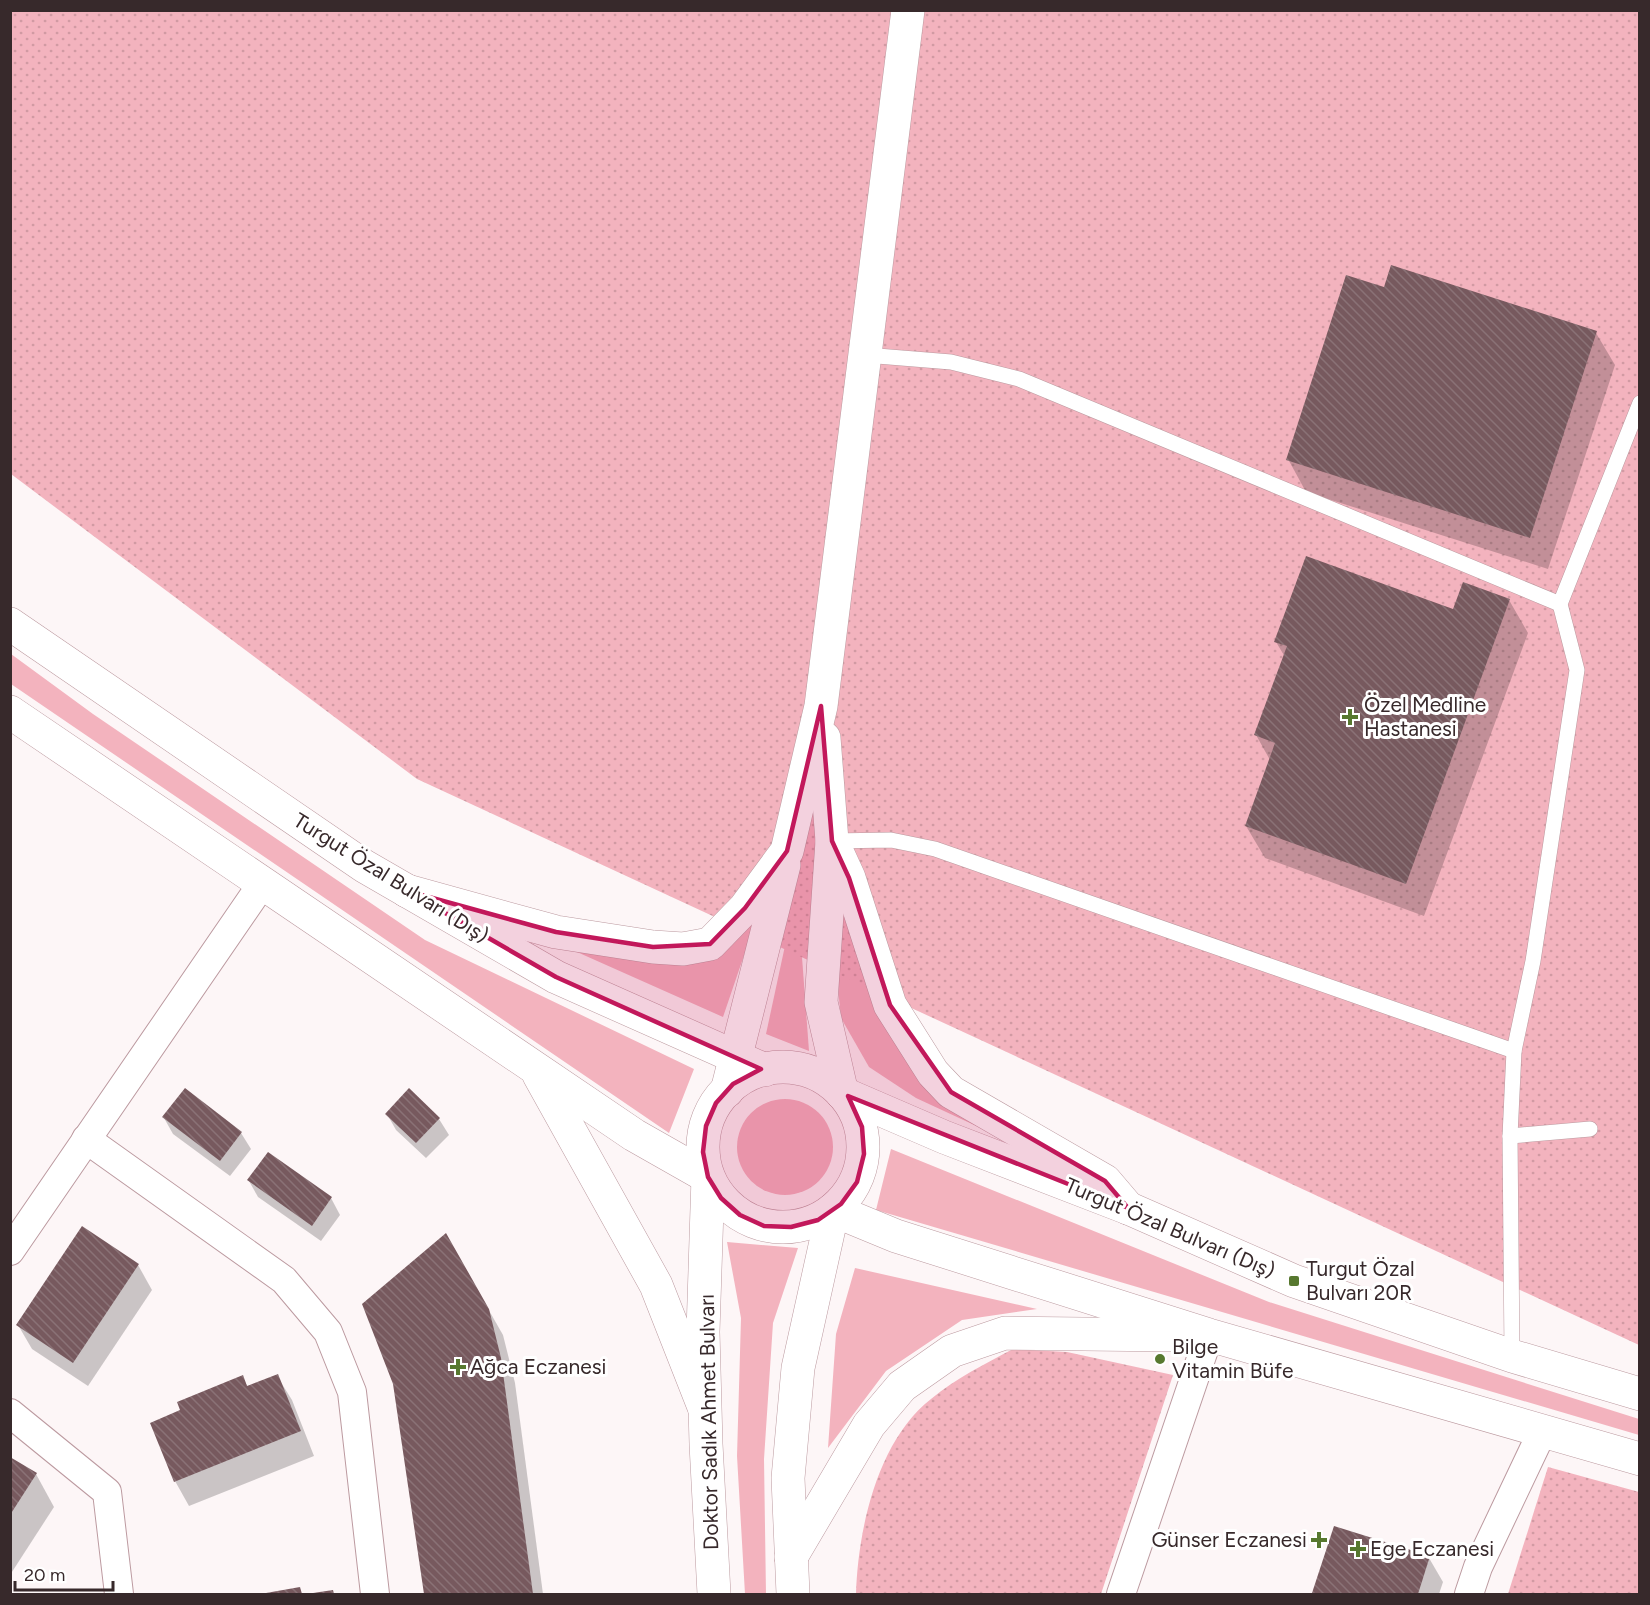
<svg xmlns="http://www.w3.org/2000/svg" width="1650" height="1605" font-family="Figtree,sans-serif">
<style>
.grass{fill:#f3b3be}
.park{fill:url(#park-dots)}
.shadow{fill:#0003}
.building{fill:url(#building-back-hatch)}
.lines{fill:none;stroke-linecap:round;stroke-linejoin:round}
.lane-casing{stroke:#bc9aa0;stroke-width:16}
.street-casing{stroke:#bc9aa0;stroke-width:30}
.secondary-casing{stroke:#bc9aa0;stroke-width:34}
.primary-casing{stroke:#bc9aa0;stroke-width:34}
.lane{stroke:#fff;stroke-width:15}
.street{stroke:#fff;stroke-width:28}
.secondary{stroke:#fff;stroke-width:33}
.primary{stroke:#fff;stroke-width:33}
.marked{fill:#c2185b;fill-opacity:0.2;stroke:#c2185b;stroke-width:4.5;stroke-linejoin:round}
.poi-dot{fill:#57782f;stroke:#fff;stroke-width:2}
.labels{text-anchor:middle;stroke-width:6;stroke-linejoin:round;paint-order:stroke}
.poi-label{font-size:21px;fill:#37292b;stroke:#fff;text-anchor:start}
.street-label{font-size:21px;fill:#37292b;stroke:#fff}
</style>
<defs>
<pattern id="park-dots" width="8" height="8" patternUnits="userSpaceOnUse" patternTransform="scale(1.5)"><rect width="8" height="8" fill="#f3b3be"/><path d="M2 2h.1M6 6h.1" fill="none" stroke="#d19aa3" stroke-width="1.8" stroke-linecap="round"/></pattern>
<pattern id="building-back-hatch" width="6" height="6" patternUnits="userSpaceOnUse" patternTransform="scale(1.5)"><rect width="6" height="6" fill="#77595e"/><path d="M-1 5l2 2M0 0l6 6M5-1l2 2" fill="none" stroke="#8a7276"/></pattern>
</defs>
<rect width="100%" height="100%" fill="#fdf6f7"/>
<!-- grass -->
<g class="grass">
<path d="M11,654L93,714L425,940L694,1069L669,1133L11,684Z"/>
<path d="M797,890L809,1051L766,1034Z"/>
<path d="M757,917L723,1017L550,940L656,961Z"/>
<path d="M852,940L1000,1137L916,1098L869,1067L841,1018L837,979Z"/>
<circle cx="785" cy="1147" r="48"/>
<path d="M891,1149L1269,1302L1639,1419V1435L876,1210Z"/>
<path d="M727,1242L798,1248L773,1323L764,1459L766,1594H745L737,1456L741,1318Z"/>
<path d="M855,1268L1037,1309L962,1320L886,1371L828,1448L836,1334Z"/>
</g>
<!-- park -->
<g class="park">
<path d="M10,11H1639V1345L417,779L11,474Z"/>
<path d="M1013,1349L1067,1352L1173,1375L1101,1594H856C858,1530 877,1441 931,1399C956,1378 985,1364 1013,1349Z"/>
<path d="M1548,1467L1639,1492V1594H1508Z"/>
</g>
<!-- shadow -->
<g class="shadow">
<path d="M1385,289L1596,333L1615,365L1548,569L1306,492L1288,459Z"/>
<path d="M1509,600L1528,633L1424,916L1265,858L1246,826L1270,760L1256,735L1285,657L1276,642Z"/>
<path d="M409,1090L439,1119L449,1135L426,1158L396,1130L387,1114Z"/>
<path d="M164,1118L241,1133L251,1149L230,1176L173,1134Z"/>
<path d="M249,1181L331,1198L340,1215L321,1241L258,1197Z"/>
<path d="M446,1235L503,1335L515,1383L543,1594H425L394,1384Z"/>
<path d="M138,1265L152,1290L88,1386L32,1349L18,1325Z"/>
<path d="M277,1376L292,1400L314,1456L189,1506L175,1481L182,1411L242,1377L248,1387Z"/>
<path d="M10,1458L36,1474L54,1507L10,1575Z"/>
<path d="M1429,1558L1443,1582L1439,1594L1314,1593Z"/>
</g>
<!-- building -->
<g class="building">
<path d="M1391,265L1597,331L1530,538L1286,460L1346,275L1384,287Z"/>
<path d="M1306,556L1453,609L1463,582L1510,599L1406,884L1245,826L1275,743L1254,735L1287,646L1274,642Z"/>
<path d="M185,1088L242,1132L220,1161L162,1117Z"/>
<path d="M409,1088L440,1118L416,1143L385,1114Z"/>
<path d="M268,1152L332,1197L312,1226L247,1180Z"/>
<path d="M82,1226L139,1264L73,1363L16,1325Z"/>
<path d="M446,1233L489,1309L501,1358L533,1594H424L393,1384L362,1304Z"/>
<path d="M278,1374L301,1431L174,1482L150,1423L180,1410L177,1402L243,1375L247,1386Z"/>
<path d="M10,1457L37,1473L10,1515Z"/>
<path d="M1334,1526L1430,1556L1418,1594L1312,1593Z"/>
<path d="M300,1587L302,1594H267L266,1593Z"/>
<path d="M333,1590L334,1594H313V1593Z"/>
</g>
<g class="lines">
<defs>
<g id="lane">
<path d="M865,355L951,362L1019,379L1560,604"/>
<path d="M832,841L891,840L935,849L1514,1051"/>
<path d="M1510,1136L1590,1129"/>
<path d="M1512,1356L1510,1136L1514,1051L1533,961L1577,670L1560,604L1640,403"/>
</g>
<g id="street">
<path d="M86,1139L284,1280L328,1332L352,1392L375,1594"/>
<path d="M10,1251L262,884"/>
<path d="M10,1413L107,1492L119,1594"/>
<path d="M1121,1594L1209,1335"/>
<path d="M1469,1594L1478,1567L1543,1430"/>
</g>
<g id="secondary">
<path d="M10,624L364,866L556,977L765,1070"/>
<path d="M10,712L634,1135L708,1177"/>
<path d="M824,738L832,841L821,1002L842,1093"/>
<path d="M832,841L849,878L890,1005L933,1073L951,1092L1105,1181L1128,1208"/>
<path d="M407,891L556,932L653,947L683,949L710,944L745,908L787,851L821,706L908,10"/>
<path d="M539,1075L656,1285L704,1407"/>
<path d="M727,1091L784,865"/>
</g>
<g id="primary">
<circle cx="783" cy="1147" r="80"/>
<path d="M842,1093L944,1137L1128,1208L1294,1281L1512,1356L1640,1394"/>
<path d="M708,1177L703,1332L706,1444L714,1594"/>
<path d="M833,1210L896,1236L1209,1335L1640,1459"/>
<path d="M791,1557L869,1425L902,1386L952,1351L1005,1333L1174,1335"/>
<path d="M793,1594L788,1478L798,1368L833,1210"/>
</g>
</defs>
<!-- lane casing -->
<use href="#lane" class="lane-casing"/>
<!-- street casing -->
<use href="#street" class="street-casing"/>
<!-- secondary casing -->
<use href="#secondary" class="secondary-casing"/>
<!-- primary casing -->
<use href="#primary" class="primary-casing"/>
<!-- lane -->
<use href="#lane" class="lane"/>
<!-- street -->
<use href="#street" class="street"/>
<!-- secondary -->
<use href="#secondary" class="secondary"/>
<!-- primary -->
<use href="#primary" class="primary"/>
</g>
<!-- marked area -->
<path class="marked" d="M821,706L832,841L849,878L890,1005L951,1092L1105,1181L1128,1208L848,1096L862,1127L864,1154L857,1182L841,1204L818,1220L791,1227L764,1226L740,1215L721,1198L708,1177L703,1152L706,1126L716,1103L733,1084L761,1069L556,977L407,891L556,932L653,947L710,944L745,908L787,851Z"/>
<!-- markers -->
<g class="poi-dot">
<path d="M1347 708h6v6h6v6h-6v6h-6v-6h-6v-6h6z"/>
<rect x="1288" y="1275" width="12" height="12" rx="3"/>
<circle cx="1160" cy="1359" r="6"/>
<path d="M455 1358h6v6h6v6h-6v6h-6v-6h-6v-6h6z"/>
<path d="M1316 1531h6v6h6v6h-6v6h-6v-6h-6v-6h6z"/>
<path d="M1355 1540h6v6h6v6h-6v6h-6v-6h-6v-6h6z"/>
</g>
<g class="labels">
<!-- poi labels -->
<g class="poi-label">
<text x="1364" y="712">Özel Medline<tspan x="1364" dy="24">Hastanesi</tspan></text>
<text x="1306" y="1276">Turgut Özal<tspan x="1306" dy="24">Bulvarı 20R</tspan></text>
<text x="1172" y="1354">Bilge<tspan x="1172" dy="24">Vitamin Büfe</tspan></text>
<text x="470" y="1374">Ağca Eczanesi</text>
<text x="1307" y="1547" text-anchor="end">Günser Eczanesi</text>
<text x="1370" y="1556">Ege Eczanesi</text>
</g>
<!-- street labels -->
<g class="street-label">
<text transform="translate(391 878) rotate(32)" y="7">Turgut Özal Bulvarı (Dış)</text>
<text transform="translate(1170 1228) rotate(23)" y="7">Turgut Özal Bulvarı (Dış)</text>
<text transform="translate(709 1422) rotate(-91)" y="7">Doktor Sadık Ahmet Bulvarı</text>
</g>
</g>
<!-- border -->
<rect width="1650" height="1605" fill="none" stroke="#37292b" stroke-width="24"/>
<!-- scale -->
<path d="M15 1581v9h98v-9" fill="none" stroke="#37292b" stroke-width="3"/>
<text x="24" y="1581" font-size="18" fill="#37292b" stroke="#ffffff" stroke-width="4.5" paint-order="stroke">20 m</text>
</svg>
